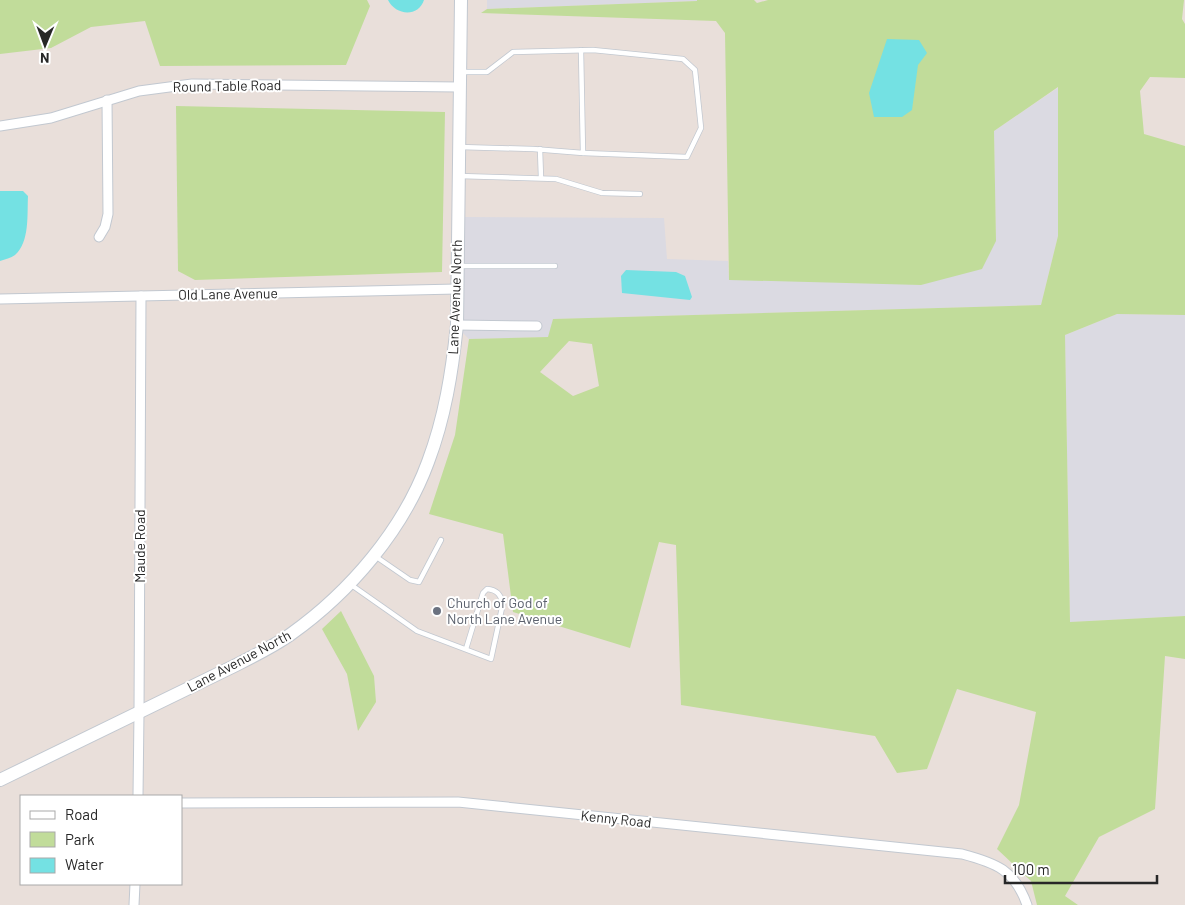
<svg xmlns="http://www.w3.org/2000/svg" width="1185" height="905" font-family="Barlow,sans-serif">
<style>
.industrial{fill:#dbdae2}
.green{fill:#c1dc9a;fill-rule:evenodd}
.water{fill:#74e1e3}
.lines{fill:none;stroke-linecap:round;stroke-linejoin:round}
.lane-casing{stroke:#c2c8d0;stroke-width:6}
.street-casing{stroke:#c2c8d0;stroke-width:11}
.secondary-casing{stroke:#c2c8d0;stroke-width:14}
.lane{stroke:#fff;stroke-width:4.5}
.street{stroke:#fff;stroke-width:9}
.secondary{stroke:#fff;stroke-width:12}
.worship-dot{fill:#6b7280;stroke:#fff;stroke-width:2}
.labels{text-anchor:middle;stroke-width:4;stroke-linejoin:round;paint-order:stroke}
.street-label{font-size:14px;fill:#272727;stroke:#fff}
.worship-label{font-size:14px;fill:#5b616d;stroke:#fff;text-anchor:start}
</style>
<rect width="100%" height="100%" fill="#e9dfda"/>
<!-- industrial -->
<g class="industrial">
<path d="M487,0H697V1L487,9Z"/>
<path d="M1059,87L1058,236L1041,305L553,319L549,337L469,339L462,332L465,217L664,218L667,259L728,261L729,280L996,241L994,131Z"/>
<path d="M1117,314L1185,315V616L1070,622L1065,335Z"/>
</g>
<!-- green -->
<g class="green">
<path d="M0,0H367L370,6L346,65L160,66L145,21L91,27L51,48L0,54Z"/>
<path d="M697,0H754L757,3L768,0H1184L1182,19L1185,24V78L1150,77L1140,91L1144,134L1185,146V315L1117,314L1065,335L1070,622L1185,616V659L1165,656L1155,809L1099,837L1065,896L1078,905H1037L1031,881L997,849L1019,805L1036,712L957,689L927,769L897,773L875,736L681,705L676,545L659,542L630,648L513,612L503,534L429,514L455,435L469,339L548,337L553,319L1041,305L1058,236V87L994,131L996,241L982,269L921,285L729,280L725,33L716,21L481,13L487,9L697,1ZM569,341L592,344L599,386L573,396L540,372Z"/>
<path d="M176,106L445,112L442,272L195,280L178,271Z"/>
<path d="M341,611L374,676L376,702L358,731L347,674L322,629Z"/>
</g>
<!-- water -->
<g class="water">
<path d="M388,0H424C418,18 395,15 388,0Z"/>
<path d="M887,39L919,40L927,53L918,65L912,110L902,117H874L869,93Z"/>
<path d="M0,191H23L28,196C27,214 30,242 15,255C11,258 5,259 0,261Z"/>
<path d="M626,270L676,272L685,276L692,297L690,300L622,293L621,276Z"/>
</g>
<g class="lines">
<defs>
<g id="lane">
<path d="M463,72H487L513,52L593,50L683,59L695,70L701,128L687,157L583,153"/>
<path d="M459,147L533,149L583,153L581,50"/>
<path d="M540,149L541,178"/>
<path d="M459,176L556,179L602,193L640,194"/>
<path d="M458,266H555"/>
<path d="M375,556L410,580L419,582L441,540"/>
<path d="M350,584L417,631L491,659L503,603C500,594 497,590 487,589L483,593L466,649"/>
</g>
<g id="street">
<path d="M0,126L51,118L139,91L192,84L459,87"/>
<path d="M99,237L105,227L108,214L107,100"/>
<path d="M0,299L457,289"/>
<path d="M457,325L537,326"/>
<path d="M138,796L139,713L141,296"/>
<path d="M181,803L458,802L962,854C996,863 1015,870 1027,905"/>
<path d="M134,905L135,884"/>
</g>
<path id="secondary" d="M0,780L232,667C252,657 273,647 291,634C350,592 403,530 428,462C445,417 452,372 457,325L461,0"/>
</defs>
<!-- lane casing -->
<use href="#lane" class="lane-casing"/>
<!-- street casing -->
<use href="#street" class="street-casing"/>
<!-- secondary casing -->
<use href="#secondary" class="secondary-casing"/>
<!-- lane -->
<use href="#lane" class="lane"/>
<!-- street -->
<use href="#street" class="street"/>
<!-- secondary -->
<use href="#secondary" class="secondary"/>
</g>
<!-- markers -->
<circle class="worship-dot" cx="437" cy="611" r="5"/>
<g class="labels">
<!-- street labels -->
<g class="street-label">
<text transform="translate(227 86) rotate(-1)" y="5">Round Table Road</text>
<text transform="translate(228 294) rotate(-1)" y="5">Old Lane Avenue</text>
<text transform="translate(455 297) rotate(-88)" y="5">Lane Avenue North</text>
<text transform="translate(140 546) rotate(-90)" y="5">Maude Road</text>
<text transform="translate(239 661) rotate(-28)" y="5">Lane Avenue North</text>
<text transform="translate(616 819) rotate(6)" y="5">Kenny Road</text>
</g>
<!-- worship labels -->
<g class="worship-label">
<text x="447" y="608">Church of God of<tspan x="447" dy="16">North Lane Avenue</tspan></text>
</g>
</g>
<!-- legend -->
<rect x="20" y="795" width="162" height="90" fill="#ffffff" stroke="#a9a9a9"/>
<rect x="30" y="811" width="25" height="8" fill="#ffffff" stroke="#a9a9a9"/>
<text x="65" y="820" font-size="15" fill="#272727">Road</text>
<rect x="30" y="832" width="25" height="15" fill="#c1dc9a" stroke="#a9a9a9"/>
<text x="65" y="845" font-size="15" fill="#272727">Park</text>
<rect x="30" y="858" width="25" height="15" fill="#74e1e3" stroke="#a9a9a9"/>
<text x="65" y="870" font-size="15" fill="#272727">Water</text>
<!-- north arrow -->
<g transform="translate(45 45) rotate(181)" stroke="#ffffff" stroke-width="4" paint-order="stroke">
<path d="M0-4L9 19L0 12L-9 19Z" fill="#272727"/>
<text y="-8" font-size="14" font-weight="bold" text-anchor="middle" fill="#272727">N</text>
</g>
<!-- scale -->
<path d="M1005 875v8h152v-8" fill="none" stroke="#272727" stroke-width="2.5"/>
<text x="1012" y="875" font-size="15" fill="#272727" stroke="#ffffff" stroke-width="4" paint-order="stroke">100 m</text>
</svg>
